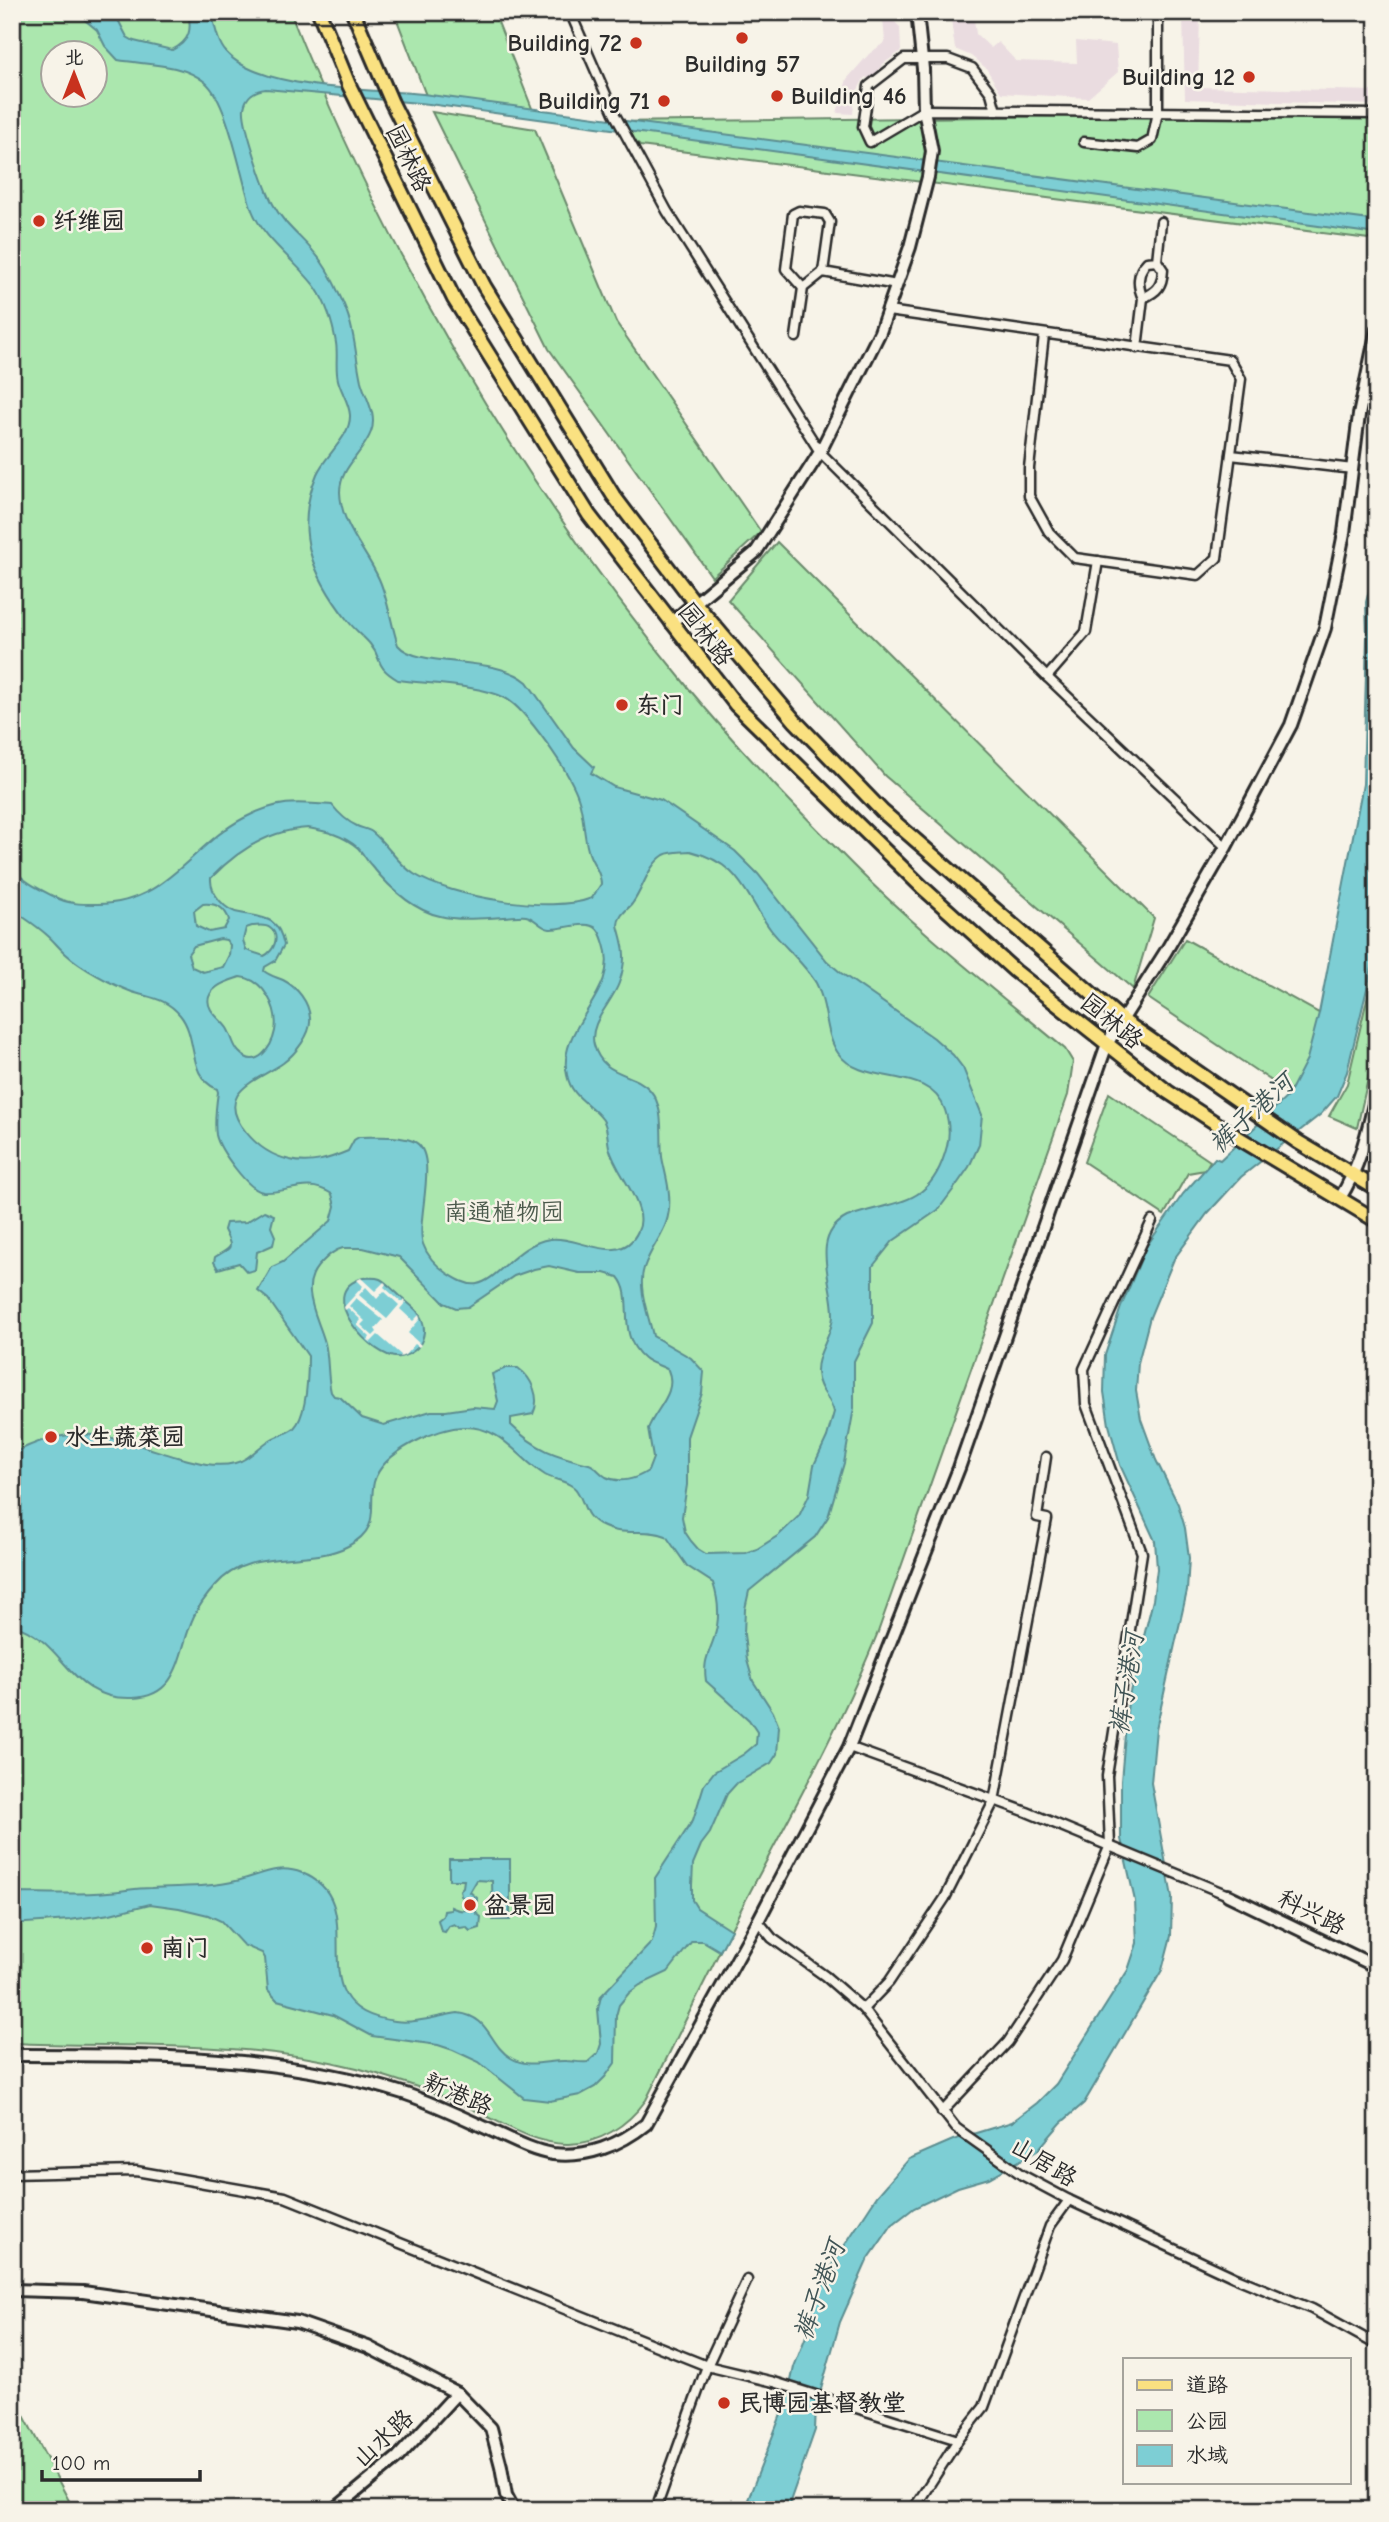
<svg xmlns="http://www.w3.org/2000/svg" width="1389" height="2522" font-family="'Comic Neue','LXGW WenKai TC',sans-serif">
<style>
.built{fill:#eadce0}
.green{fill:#abe7ae;stroke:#6b896c;stroke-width:2;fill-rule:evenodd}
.water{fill:#7dced4;stroke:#5c8d90;stroke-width:2;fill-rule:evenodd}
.pier{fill:#f7f3e8;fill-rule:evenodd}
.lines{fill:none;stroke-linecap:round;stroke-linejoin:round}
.minor-casing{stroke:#2b2b2b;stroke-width:13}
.tertiary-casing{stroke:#2b2b2b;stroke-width:16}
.primary-casing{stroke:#2b2b2b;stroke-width:18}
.minor{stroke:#f7f3e8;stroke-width:8}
.tertiary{stroke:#f7f3e8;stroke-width:10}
.primary{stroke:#fae181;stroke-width:12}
.poi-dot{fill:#c8321e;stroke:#f7f3e8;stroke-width:2.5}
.labels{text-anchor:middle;stroke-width:5;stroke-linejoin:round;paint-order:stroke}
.poi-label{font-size:24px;font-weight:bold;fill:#2b2b2b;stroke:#f7f3e8;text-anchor:start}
.street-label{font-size:24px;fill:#2b2b2b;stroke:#f7f3e8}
.park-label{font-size:24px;fill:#4b5a4c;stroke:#f7f3e8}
.water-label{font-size:26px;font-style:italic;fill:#405455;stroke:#f7f3e8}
</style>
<rect width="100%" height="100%" fill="#f7f3e8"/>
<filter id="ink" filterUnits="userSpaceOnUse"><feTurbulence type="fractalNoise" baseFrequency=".0143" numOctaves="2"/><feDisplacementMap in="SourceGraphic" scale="14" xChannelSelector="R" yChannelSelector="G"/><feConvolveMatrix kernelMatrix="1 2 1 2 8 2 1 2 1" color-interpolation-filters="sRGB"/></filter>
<g filter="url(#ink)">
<!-- built -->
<g class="built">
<path d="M950,12H973L976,34L991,48L998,42L1016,61L1077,63L1076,41L1116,45L1118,72L1088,98L1001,93L986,68L971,56L955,49Z"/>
<path d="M1183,15L1200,16L1198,87L1377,91V105L1185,99Z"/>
<path d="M891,18L900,27L901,51L883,64L871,79L865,77L855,95L853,114L837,113L847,79L869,54L885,42L883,19Z"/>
</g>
<!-- green -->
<g class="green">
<path d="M12,12H290C387,257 522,486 690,690C737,747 790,802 842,854C911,925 989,986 1065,1049L1073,1062L1068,1095L878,1632C842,1721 796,1805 751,1890C715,1959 681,2030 646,2100C628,2125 599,2145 566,2144C532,2143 503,2123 472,2109C435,2092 396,2079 357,2068C240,2039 130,2048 12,2043ZM52,52H94V94H52Z"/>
<path d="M394,12H494L535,116L427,98Z"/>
<path d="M432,112L535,129L616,322L761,532L712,577L549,349Z"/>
<path d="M1145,115L1377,119V240L640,146L612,122Z"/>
<path d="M777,542L1154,918L1133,989L885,776L728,600Z"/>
<path d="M1185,939L1328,1018L1315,1065L1288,1092L1148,998Z"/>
<path d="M1377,957V1038L1357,1128L1329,1116L1347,1084Z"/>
<path d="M1109,1093L1210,1161L1205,1170L1188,1173L1164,1215L1084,1162Z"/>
<path d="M12,2393L74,2510H19L12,2497Z"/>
</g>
<!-- water -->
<g class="water">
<path d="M75,12H114L127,37L134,41L172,50C190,41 192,30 188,12H211C215,25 217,42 226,52C260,91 372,89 423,94L1377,221V234L429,104L266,89C255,90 246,96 244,108C242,123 265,189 273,204C285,227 307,241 321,261C328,271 334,282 339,294C355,325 354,348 361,381C365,397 378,415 371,432C363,454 340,467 340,492C341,526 366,550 379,579C388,599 391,624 398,645C418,669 494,654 527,682L574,748L594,767L591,773L614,787L661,800L735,851L758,874L827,961L841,973L934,1038L953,1055L963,1068L982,1115L979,1145L969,1167L953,1190L938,1210L893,1241L873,1266V1323L854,1361V1408L844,1463L828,1517L815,1537L749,1591L745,1609L744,1634L747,1660L753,1681L773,1712L779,1727L777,1754L771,1763L737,1783L727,1794L710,1833L701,1845L693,1864L692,1885V1900L697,1908L731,1930L720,1951L703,1941H692L668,1972L640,1985L629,1993L619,2005L616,2016L615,2063L605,2077L595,2087L580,2095L550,2101L524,2098L479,2062L453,2050L438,2045L372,2036L333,2015L277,2000L268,1990L265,1958L262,1953L243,1945L221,1921L208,1915L179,1908L150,1904L110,1914L70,1920L12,1924V1893C44,1893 77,1895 108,1892C122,1891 136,1888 151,1888C179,1886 208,1888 236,1881C259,1876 277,1863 302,1873C379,1903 289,2008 395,2021C415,2024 438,2016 458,2013C491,2017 488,2044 511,2058C529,2069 547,2060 566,2061C573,2061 580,2063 588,2062L598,2053L601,2044L598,2009L601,1996L652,1942L656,1927L655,1878L693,1820L704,1785L714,1772L744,1754L756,1744L757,1732L749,1720L706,1681C703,1661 708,1656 714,1638C720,1620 719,1601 713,1583L687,1566L666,1536C644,1527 624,1538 600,1525C583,1515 586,1505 577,1491C572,1482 554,1480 545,1475C517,1458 503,1427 465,1427C437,1427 382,1452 374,1482C368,1508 382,1528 348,1546C306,1568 249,1545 215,1586C207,1595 199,1606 194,1616C178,1649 182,1696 133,1698C67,1701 67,1640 12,1625V1454C75,1419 114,1438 177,1457C195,1462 215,1468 235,1463C249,1460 258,1447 270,1440C277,1436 288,1433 294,1428C307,1415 308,1374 308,1356L268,1299L258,1291L272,1267L283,1262L331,1221L335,1206L332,1194C306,1177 289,1194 263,1192C248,1190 219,1149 216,1135C214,1121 216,1106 218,1092L217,1089C186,1076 199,1038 180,1015C166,998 151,998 132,992C113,985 81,968 66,954C59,948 54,941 47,935C36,925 24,918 12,909V866C21,881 39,889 55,897C68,904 81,904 96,904C166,905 190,846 244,818C278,800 296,802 332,805C339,814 346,821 357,826C361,828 368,829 372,832C387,844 397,863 414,874C451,897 551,914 592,898L601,884C601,870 591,863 588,850C583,833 584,814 578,797C570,773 526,709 505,698C481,685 426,684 398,680C373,665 384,661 370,644C363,636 354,629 348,621C312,575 293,531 317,474C325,455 351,437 350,415C349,402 341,392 338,380C335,368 338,355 336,343C333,325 326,303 316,288C298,263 263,239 252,210C241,180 229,102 205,82C181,63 147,65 118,60L105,46L97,30ZM308,828C326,831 343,835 358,848C363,853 366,860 371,865C388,886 412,910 440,916C459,921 484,918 504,917C511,917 520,915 526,916C536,918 540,928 550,929C562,930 588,919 597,929C601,933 602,938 604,944C621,994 556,1025 567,1075C572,1099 591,1103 603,1120C608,1128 607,1138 609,1147C615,1170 633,1187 639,1210C641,1217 641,1225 638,1231C621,1269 578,1235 550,1239C516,1244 499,1280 477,1284C467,1286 455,1278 447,1273C437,1266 427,1256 423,1244C415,1220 441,1152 413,1141C397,1135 376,1137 359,1137L354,1140L348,1151C329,1159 310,1165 290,1160C272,1156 258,1147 246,1132C213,1092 257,1081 283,1063C295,1054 312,1034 310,1018C309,1002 297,987 283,980C276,977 270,976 264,971L265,967L275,961L284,945C278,916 265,918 240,913C225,911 210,893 211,878C237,851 270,830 308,828ZM690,851C742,864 744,894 771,930C785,948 804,963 816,983C828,1004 824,1033 838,1053C862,1088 929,1064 945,1110C949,1122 950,1134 947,1146C931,1209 896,1199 847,1217C808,1237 834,1283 833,1316C832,1337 816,1352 817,1373C818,1390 831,1398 834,1412L827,1437L814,1465L809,1495L799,1516L779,1535L757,1549L746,1553L706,1554L698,1549L691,1541L685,1532L682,1517L687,1485V1437L702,1393L704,1372L691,1358L653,1336C649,1316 637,1288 644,1268C654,1238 672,1231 669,1194C668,1181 664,1169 662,1157C660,1136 665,1107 650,1090C634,1071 603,1078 594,1045C588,1023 612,1003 619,983C624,969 626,955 622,941C621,936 619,930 618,925C618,916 627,910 632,904C644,888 647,866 664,855C672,851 682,852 690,851ZM203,904C216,903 225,907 229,920L224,929L209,932L196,926L194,911ZM252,926C258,926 265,924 270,928C281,936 274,951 264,956L246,950L243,940L246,928ZM220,939L226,940L230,945L229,955L223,967L203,972L192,967L188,954L194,946ZM240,977C264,979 279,1009 275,1031C272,1046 257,1071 239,1052C233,1046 232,1036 227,1028C221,1019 205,1010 209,997C213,985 229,981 240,977ZM343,1248H363L399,1257L444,1303L456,1308L468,1307L514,1276L534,1269L549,1266L579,1273H604L618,1277C636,1298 615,1334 644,1358C651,1364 661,1365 668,1370C678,1393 655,1409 648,1429L653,1458L648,1471C636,1479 620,1484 606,1477C599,1473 596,1466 589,1464C556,1456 536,1450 511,1425V1418L533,1414C541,1398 532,1378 518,1368H506L492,1374L498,1401L495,1409L473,1407L446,1411H431L384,1425L362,1418L340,1397L334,1396L331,1392C327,1376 329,1359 325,1343C318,1317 297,1286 321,1263C328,1256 334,1250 343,1248Z"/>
<path d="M1377,562V947L1347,1072L1337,1096L1321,1114L1241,1177L1207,1214L1174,1259L1150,1317L1138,1363L1136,1391L1141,1419L1156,1460L1178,1504L1185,1528L1189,1558L1187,1591L1156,1729L1151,1783L1172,1897L1171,1936L1162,1970L1084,2103L1061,2123L1037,2151L989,2178L958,2187L914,2208L892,2225L867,2261L840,2322L816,2407L815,2430L787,2510H744L787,2399L794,2367L811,2323L813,2307L833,2263L877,2196L909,2159L953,2140L1012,2122L1037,2103L1056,2084L1128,1970L1137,1943L1135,1901L1121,1839V1781L1128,1700L1153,1600L1157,1569L1155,1541L1120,1465L1109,1425L1104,1392L1105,1355L1121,1307L1146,1247L1183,1194L1215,1158L1220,1160L1288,1096L1307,1059L1319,1013L1363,784L1367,636L1366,602Z"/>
<path d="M264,1211L274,1215L271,1227L275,1236L273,1245L257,1252L255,1270L247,1272L239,1263L218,1269L214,1262L215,1257C232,1246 234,1250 224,1230L226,1223L246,1222Z"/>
<path d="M363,1278C369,1278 375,1277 380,1279C386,1282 391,1288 397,1293C403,1299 411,1305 417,1311C431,1330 423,1352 400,1357C374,1361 311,1292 363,1278Z"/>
<path d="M449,1859H510V1920H493L492,1881L477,1880L470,1892L477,1898L476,1913L481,1917L480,1928L470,1931L466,1927L460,1928L454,1924L449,1926L445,1932L441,1931L438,1920L443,1916L444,1911L451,1910V1907C460,1911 465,1912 473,1907L475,1902L470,1898H464L461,1896L460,1890L463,1887L464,1880H449Z"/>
</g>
<!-- pier -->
<path class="pier" d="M361,1278L375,1291L384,1282L386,1284L384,1287L401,1302L404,1300L406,1302L400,1309L413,1321L419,1315L420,1319L408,1333L421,1345L419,1347L415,1344L405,1355L400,1357L401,1355L378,1335L371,1342L368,1340L370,1337L357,1325L361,1320L348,1308L345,1310L344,1307L363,1286L357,1280ZM366,1287L377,1299L384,1291L399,1305L387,1319L359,1295ZM356,1298L383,1320L375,1329L377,1332L373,1336L361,1325L365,1321L349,1306Z"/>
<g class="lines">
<defs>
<g id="minor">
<path d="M570,12L614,113L667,211L820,452L1047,677L1226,847"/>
<path d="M996,111L991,93L972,68L948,59H904L869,86L863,127L870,142L924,110L1377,114"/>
<path d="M1084,142L1138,148L1152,140L1158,112V12"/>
<path d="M1157,261L1147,262C1137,272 1137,286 1143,298C1158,291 1162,286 1163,270L1157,261L1161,222"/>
<path d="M803,288L786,269L793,214L799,211L825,214L830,222L823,272"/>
<path d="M888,311L1230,360L1241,379L1217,558L1198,575L1075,558L1049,532L1029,496V468L1044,335"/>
<path d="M796,337L803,288L823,272L897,285"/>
<path d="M1137,348L1143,298"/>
<path d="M1231,455L1353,469"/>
<path d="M1047,677L1086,632L1098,561"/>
<path d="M849,1747L1027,1812L1228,1895"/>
<path d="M758,1921L772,1938L825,1976L863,2009L956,2128L1022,2175L1069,2200L1234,2277L1312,2309L1377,2345"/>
<path d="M863,2009L889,1982L945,1898L994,1801L1047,1519L1037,1517L1046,1457"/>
<path d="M942,2112L1008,2042L1062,1960L1110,1845L1107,1776L1142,1553L1086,1404L1084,1369L1152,1221"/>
<path d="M12,2174L136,2171L285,2197L707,2366L774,2382L958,2440"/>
<path d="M659,2500L707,2366L747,2280"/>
<path d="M913,2510L958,2440L984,2407L1050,2226L1069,2200"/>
</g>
<g id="tertiary">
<path d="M671,623L756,552L820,452L880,332L910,247L928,177L932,151L924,110L923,69L917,12"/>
<path d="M1340,1198C1361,1165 1368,1129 1377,1091"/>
<path d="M1228,1895L1377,1967"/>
<path d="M12,2055C141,2055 283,2054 406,2094C438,2105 468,2120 499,2134C516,2142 534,2151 553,2154C587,2158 620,2145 646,2124L758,1921L849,1747L959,1468L1107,1044L1166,951L1226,847L1291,725L1325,628L1344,533L1359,415L1377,329"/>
<path d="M12,2290L83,2292L297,2322L368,2347L457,2393L491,2428L501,2466L506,2495L514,2510"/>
<path d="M334,2510L398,2457L457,2393"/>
</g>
<g id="primary">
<path d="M319,12L349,85L454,299L589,515L736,705L922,887L1015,971L1168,1092L1237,1137L1377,1221"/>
<path d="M353,12L392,103L484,286L613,495L695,603L795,721L882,811L1122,1020L1298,1142L1377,1189"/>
</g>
</defs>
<!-- minor casing -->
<use href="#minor" class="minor-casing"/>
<!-- tertiary casing -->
<use href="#tertiary" class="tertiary-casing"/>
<!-- primary casing -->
<use href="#primary" class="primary-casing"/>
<!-- minor -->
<use href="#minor" class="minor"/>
<!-- tertiary -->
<use href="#tertiary" class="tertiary"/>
<!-- primary -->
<use href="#primary" class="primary"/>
</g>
</g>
<!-- markers -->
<g class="poi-dot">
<circle cx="742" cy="38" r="7"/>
<circle cx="636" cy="43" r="7"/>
<circle cx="1249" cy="77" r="7"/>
<circle cx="777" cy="96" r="7"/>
<circle cx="664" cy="101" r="7"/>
<circle cx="39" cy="221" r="7"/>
<circle cx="622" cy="705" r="7"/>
<circle cx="51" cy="1437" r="7"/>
<circle cx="470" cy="1905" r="7"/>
<circle cx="147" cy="1948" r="7"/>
<circle cx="724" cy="2403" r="7"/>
</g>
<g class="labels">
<!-- poi labels -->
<g class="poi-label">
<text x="622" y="51" text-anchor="end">Building 72</text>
<text x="742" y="72" text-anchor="middle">Building 57</text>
<text x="1235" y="85" text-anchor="end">Building 12</text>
<text x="791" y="104">Building 46</text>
<text x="650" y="109" text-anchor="end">Building 71</text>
<text x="53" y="229">纤维园</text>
<text x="636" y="713">东门</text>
<text x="65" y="1445">水生蔬菜园</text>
<text x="484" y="1913">盆景园</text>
<text x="161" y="1956">南门</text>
<text x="738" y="2411">民博园基督教堂</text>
</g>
<!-- street labels -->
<g class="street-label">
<text transform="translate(409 158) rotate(64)" y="8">园林路</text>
<text transform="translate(706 634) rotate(52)" y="8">园林路</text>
<text transform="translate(1112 1021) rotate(39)" y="8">园林路</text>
<text transform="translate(1312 1912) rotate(26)" y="8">科兴路</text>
<text transform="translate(458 2094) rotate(23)" y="8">新港路</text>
<text transform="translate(1044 2162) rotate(31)" y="8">山居路</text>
<text transform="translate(383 2438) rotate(-43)" y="8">山水路</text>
</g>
<!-- park labels -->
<g class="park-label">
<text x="504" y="1220">南通植物园</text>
</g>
<!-- water labels -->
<g class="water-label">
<text transform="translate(1251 1113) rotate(-42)" y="9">裤子港河</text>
<text transform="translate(1126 1683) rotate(-81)" y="9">裤子港河</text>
<text transform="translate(819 2290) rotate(-70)" y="9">裤子港河</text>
</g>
</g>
<!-- margin -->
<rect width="1389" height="2522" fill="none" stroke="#f7f3e8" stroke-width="42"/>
<rect x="21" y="21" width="1347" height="2480" fill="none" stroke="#2b2b2b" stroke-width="2.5" filter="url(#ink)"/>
<!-- legend -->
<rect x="1123" y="2358" width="228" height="126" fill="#f7f3e8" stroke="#a5a39c" stroke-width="2"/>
<rect x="1137" y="2380" width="35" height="10" fill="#fae181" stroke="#a5a39c" stroke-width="2"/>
<text x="1186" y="2392" font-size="21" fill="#2b2b2b">道路</text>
<rect x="1137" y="2410" width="35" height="21" fill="#abe7ae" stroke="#a5a39c" stroke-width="2"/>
<text x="1186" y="2428" font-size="21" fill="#2b2b2b">公园</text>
<rect x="1137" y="2445" width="35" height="21" fill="#7dced4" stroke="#a5a39c" stroke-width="2"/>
<text x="1186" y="2462" font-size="21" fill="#2b2b2b">水域</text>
<!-- north arrow -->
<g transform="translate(74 74)"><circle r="33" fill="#f7f3e8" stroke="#a5a39c" stroke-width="2"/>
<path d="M0-5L12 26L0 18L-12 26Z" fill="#c8321e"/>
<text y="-10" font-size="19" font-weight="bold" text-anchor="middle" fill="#2b2b2b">北</text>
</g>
<!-- scale -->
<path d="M42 2470v10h158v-10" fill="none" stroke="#2b2b2b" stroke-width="3.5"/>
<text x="52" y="2470" font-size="21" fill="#2b2b2b" stroke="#f7f3e8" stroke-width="5" paint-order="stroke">100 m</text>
</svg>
